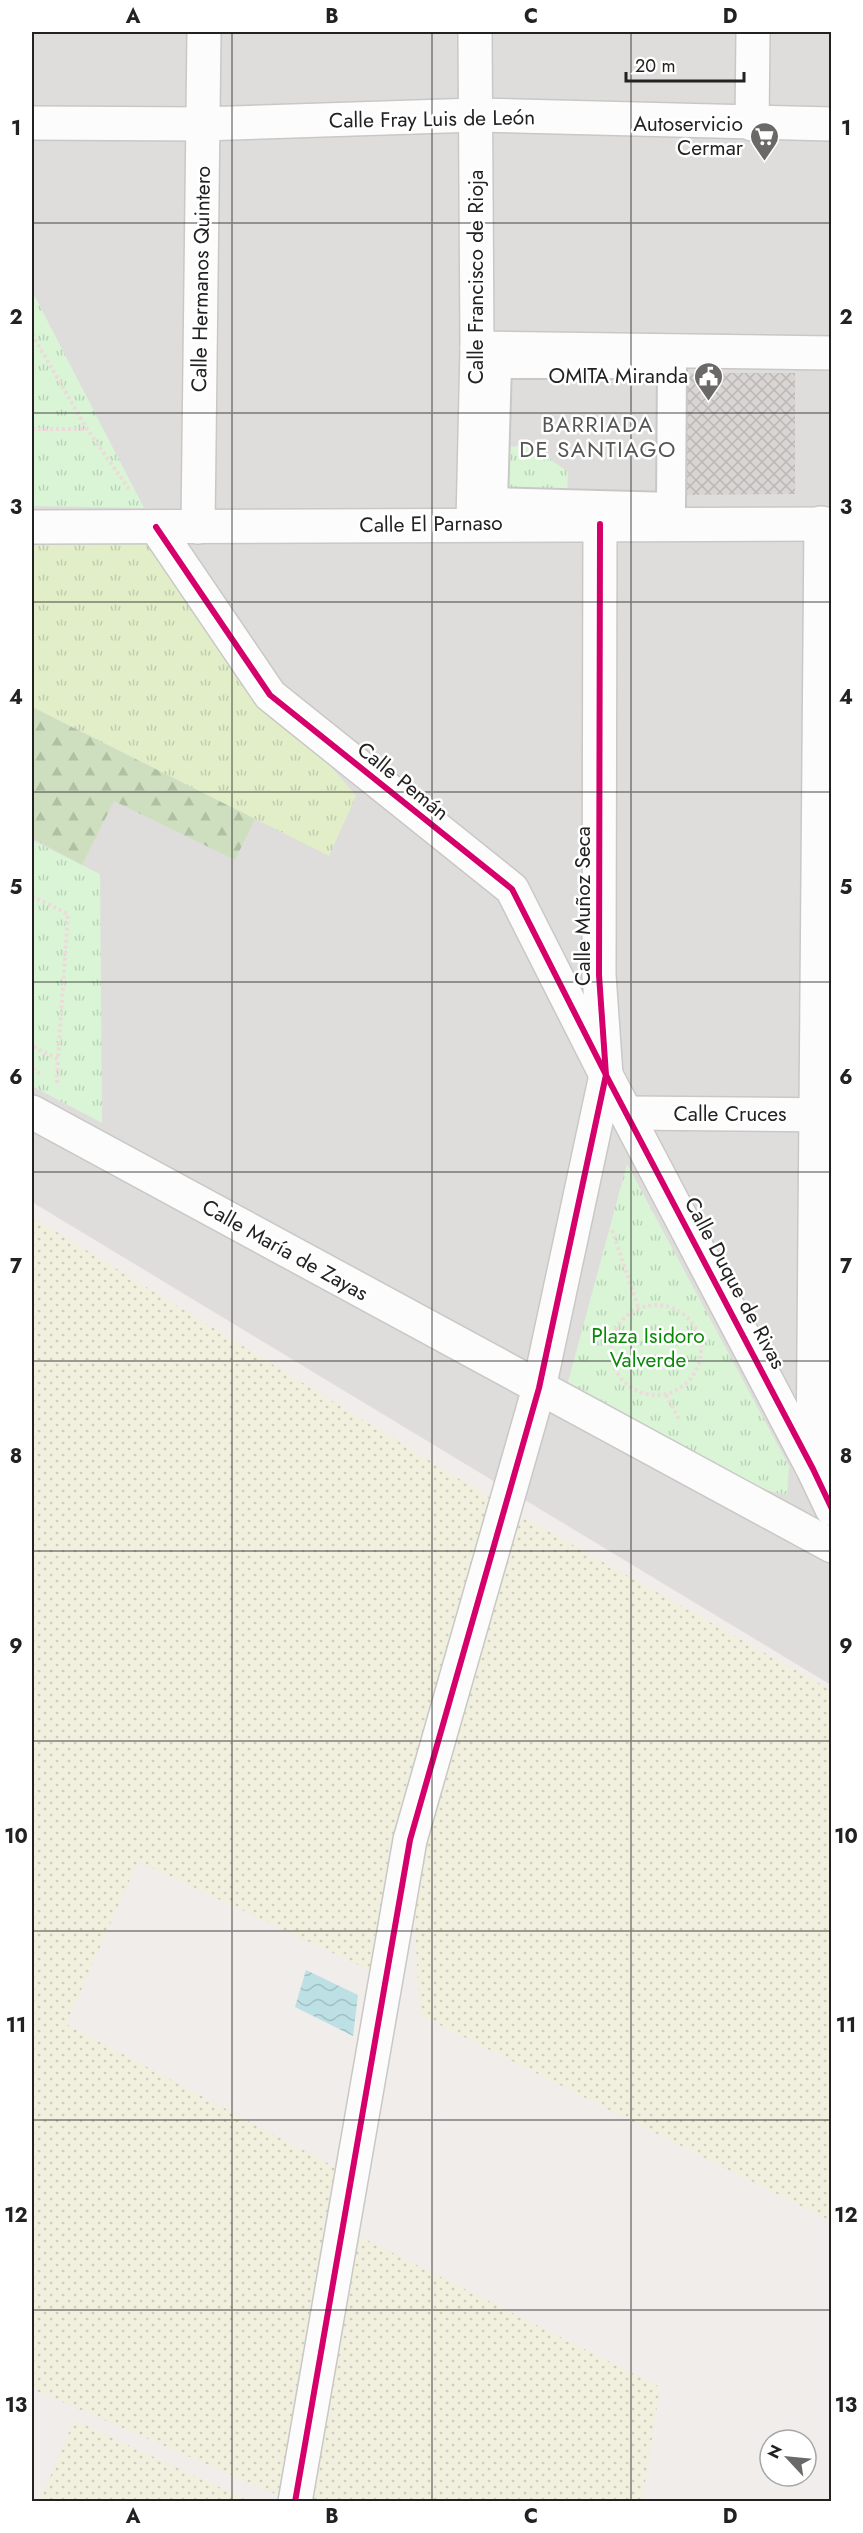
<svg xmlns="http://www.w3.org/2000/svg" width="863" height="2533" font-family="Jost,sans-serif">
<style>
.residential{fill:#dfdddc}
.farmland{fill:url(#farmland-dots)}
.grass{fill:url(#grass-tufts)}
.forest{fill:url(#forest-firs)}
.park{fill:url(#park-tufts)}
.water{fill:url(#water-waves)}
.building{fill:url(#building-cross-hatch)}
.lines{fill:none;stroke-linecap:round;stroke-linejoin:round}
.pedestrian-casing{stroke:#c9c8c6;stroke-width:32}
.minor-casing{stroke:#c9c8c6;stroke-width:36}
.path{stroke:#eddbdb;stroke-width:4;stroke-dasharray:3 3;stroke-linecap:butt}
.pedestrian{stroke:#fdfcfc;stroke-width:28}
.minor{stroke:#fdfcfc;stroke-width:33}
.cycleway-casing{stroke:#fff;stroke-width:10}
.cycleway{stroke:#d6006c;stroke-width:6}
.grid{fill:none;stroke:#222;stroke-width:1.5;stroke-opacity:0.55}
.labels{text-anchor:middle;stroke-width:5;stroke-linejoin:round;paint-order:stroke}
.street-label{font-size:21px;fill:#222;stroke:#fff}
.poi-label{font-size:21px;fill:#222;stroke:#fff;text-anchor:end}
.park-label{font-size:21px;fill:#098a06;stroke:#fff}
.neighbourhood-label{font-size:22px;letter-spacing:1.5px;fill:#555;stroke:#fff}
.neatline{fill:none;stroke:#222;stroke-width:2}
.grid-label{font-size:20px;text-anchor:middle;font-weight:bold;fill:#222}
</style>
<defs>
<pattern id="farmland-dots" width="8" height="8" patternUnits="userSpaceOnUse" patternTransform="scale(1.5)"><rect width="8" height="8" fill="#f1efdd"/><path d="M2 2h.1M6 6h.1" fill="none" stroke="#cecdbd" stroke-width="1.8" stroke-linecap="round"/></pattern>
<pattern id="grass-tufts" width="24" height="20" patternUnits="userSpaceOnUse" patternTransform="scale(1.5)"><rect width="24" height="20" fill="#e1eec8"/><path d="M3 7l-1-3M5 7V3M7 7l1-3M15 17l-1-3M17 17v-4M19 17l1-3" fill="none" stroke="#c1ccac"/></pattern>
<pattern id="forest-firs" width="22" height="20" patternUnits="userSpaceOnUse" patternTransform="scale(1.5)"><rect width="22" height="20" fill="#cedfbf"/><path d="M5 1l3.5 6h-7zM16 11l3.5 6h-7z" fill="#b1bfa4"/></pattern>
<pattern id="park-tufts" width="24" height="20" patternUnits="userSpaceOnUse" patternTransform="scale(1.5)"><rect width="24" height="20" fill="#d9f5d6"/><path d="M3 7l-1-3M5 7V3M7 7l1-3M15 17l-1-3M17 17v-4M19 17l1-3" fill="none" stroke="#bad2b7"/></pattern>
<pattern id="water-waves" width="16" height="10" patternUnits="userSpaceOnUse" patternTransform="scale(1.5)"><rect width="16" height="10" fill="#bde0e4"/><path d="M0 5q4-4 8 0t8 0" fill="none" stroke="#a2c0c3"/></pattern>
<pattern id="building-cross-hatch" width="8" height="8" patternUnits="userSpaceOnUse" patternTransform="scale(1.5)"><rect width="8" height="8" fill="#d9d5d3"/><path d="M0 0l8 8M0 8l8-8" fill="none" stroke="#bab7b5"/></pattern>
</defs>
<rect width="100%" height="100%" fill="#f0edea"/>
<!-- residential -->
<path class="residential" d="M32,32H831V1685L32,1202Z"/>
<!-- farmland -->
<g class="farmland">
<path d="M32,1217L505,1507L831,1690V2221L420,2015L412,1878L386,1978L138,1861L66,2024L352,2176L343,2228L660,2387L642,2501H292L32,2389Z"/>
<path d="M74,2420L249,2501H40Z"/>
</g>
<!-- grass -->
<path class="grass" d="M32,527H156L270,695L356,796L329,856L32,707Z"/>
<!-- forest -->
<path class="forest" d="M32,707L255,819L235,860L114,801L82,865L32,838Z"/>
<!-- park -->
<g class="park">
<path d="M32,291L144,508L32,506Z"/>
<path d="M542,445L547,457L568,472L567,497L500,494L501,447Z"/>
<path d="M32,840L100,874L102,1123L32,1086Z"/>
<path d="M627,1164L789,1466L787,1495L762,1489L568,1382Z"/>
</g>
<!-- water -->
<path class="water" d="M306,1970L358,1995L353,2036L295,2007Z"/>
<!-- building -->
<path class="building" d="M672,373H795V494L672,495Z"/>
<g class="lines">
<defs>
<path id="pedestrian" d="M497,364H672L671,507L493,502Z"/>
<g id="minor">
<path d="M32,123L202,124L476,115L832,124"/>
<path d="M752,124L753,32"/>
<path d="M477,348L832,353"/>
<path d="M473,523L477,348L475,32"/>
<path d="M32,527L832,524"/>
<path d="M156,527L270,695L512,889L606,1075L813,1469L832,1509"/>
<path d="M198,527L204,32"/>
<path d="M32,1112L832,1546"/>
<path d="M628,1113L832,1115"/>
<path d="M813,1464L821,523"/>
<path d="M295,2502L410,1840L539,1388L606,1075L599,975L600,524"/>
</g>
</defs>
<!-- pedestrian casing -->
<use href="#pedestrian" class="pedestrian-casing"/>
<!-- minor casing -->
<use href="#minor" class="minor-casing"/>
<!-- path -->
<g class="path">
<path d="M32,334L87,429L129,489"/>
<path d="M32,429H87"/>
<path d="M32,896L68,914L58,1059L32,1046"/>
<path d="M32,1069L41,1074"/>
<path d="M57,1083L58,1059"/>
<path d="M612,1230L639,1309"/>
<circle cx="656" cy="1350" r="45"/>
<path d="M666,1395L680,1421"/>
</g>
<!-- pedestrian -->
<use href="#pedestrian" class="pedestrian"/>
<!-- minor -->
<use href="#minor" class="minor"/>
<defs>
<g id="cycleway">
<path d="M156,527L270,695L512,889L606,1075L813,1469L832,1509"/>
<path d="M295,2502L410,1840L539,1388L606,1075L599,975L600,524"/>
</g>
</defs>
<!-- cycleway casing -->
<use href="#cycleway" class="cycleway-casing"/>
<!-- cycleway -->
<use href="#cycleway" class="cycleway"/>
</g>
<!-- grid -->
<path class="grid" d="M232,32V2502M432,32V2502M631,32V2502M32,223H832M32,413H832M32,602H832M32,792H832M32,982H832M32,1172H832M32,1361H832M32,1551H832M32,1741H832M32,1931H832M32,2120H832M32,2310H832"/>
<!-- icons -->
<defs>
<symbol id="supermarket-pin" viewBox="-11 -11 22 30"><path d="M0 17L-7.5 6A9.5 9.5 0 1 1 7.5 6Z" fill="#6a6968" stroke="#fff"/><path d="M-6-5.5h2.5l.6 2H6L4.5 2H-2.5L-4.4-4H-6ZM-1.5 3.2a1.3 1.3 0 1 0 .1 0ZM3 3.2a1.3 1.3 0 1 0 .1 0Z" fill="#fff"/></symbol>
<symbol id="civic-pin" viewBox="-11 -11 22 30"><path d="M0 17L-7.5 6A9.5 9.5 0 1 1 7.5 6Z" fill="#6a6968" stroke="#fff"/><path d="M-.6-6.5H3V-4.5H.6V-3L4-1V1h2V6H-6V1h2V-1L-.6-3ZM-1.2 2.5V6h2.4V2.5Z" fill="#fff"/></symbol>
</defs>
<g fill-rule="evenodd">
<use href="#supermarket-pin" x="748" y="120" width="33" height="45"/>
<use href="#civic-pin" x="692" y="360" width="33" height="45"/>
</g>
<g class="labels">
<!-- street labels -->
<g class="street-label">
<text transform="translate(432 119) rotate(-1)" y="7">Calle Fray Luis de León</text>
<text transform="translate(476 277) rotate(-90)" y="7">Calle Francisco de Rioja</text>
<text transform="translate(201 279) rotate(-89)" y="7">Calle Hermanos Quintero</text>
<text transform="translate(431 524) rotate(-1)" y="7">Calle El Parnaso</text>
<text transform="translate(403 781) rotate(39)" y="7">Calle Pemán</text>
<text transform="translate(583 906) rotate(-90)" y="7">Calle Muñoz Seca</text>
<text x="730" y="1121">Calle Cruces</text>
<text transform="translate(285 1250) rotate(29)" y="7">Calle María de Zayas</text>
<text transform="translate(735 1283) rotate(62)" y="7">Calle Duque de Rivas</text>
</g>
<!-- poi labels -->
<g class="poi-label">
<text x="743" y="131">Autoservicio<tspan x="743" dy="24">Cermar</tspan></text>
<text x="688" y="383">OMITA Miranda</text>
</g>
<!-- park labels -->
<g class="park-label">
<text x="648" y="1343">Plaza Isidoro<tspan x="648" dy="24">Valverde</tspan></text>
</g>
<!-- neighbourhood labels -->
<g class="neighbourhood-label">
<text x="598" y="432">BARRIADA<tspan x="598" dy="25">DE SANTIAGO</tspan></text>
</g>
</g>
<!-- border -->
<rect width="863" height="2533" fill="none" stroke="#ffffff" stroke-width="66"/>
<!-- north arrow -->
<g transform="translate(788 2458) rotate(296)"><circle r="28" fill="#ffffff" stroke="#a7a7a7" stroke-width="1.5"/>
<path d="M0-4.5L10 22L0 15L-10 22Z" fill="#6a6968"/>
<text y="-9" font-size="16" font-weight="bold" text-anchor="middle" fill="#222222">N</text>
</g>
<!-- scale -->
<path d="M626 72v9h118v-9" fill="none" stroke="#222222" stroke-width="3"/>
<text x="635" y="72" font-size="18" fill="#222222" stroke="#ffffff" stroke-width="4.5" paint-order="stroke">20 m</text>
<rect x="33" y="33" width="797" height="2467" class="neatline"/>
<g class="grid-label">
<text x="133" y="23">A</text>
<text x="332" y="23">B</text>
<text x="531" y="23">C</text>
<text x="730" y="23">D</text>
<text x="16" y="135">1</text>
<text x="846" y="135">1</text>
<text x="16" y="324">2</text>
<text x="846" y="324">2</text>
<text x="16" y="514">3</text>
<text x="846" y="514">3</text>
<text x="16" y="704">4</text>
<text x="846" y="704">4</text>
<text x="16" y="894">5</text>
<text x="846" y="894">5</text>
<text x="16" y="1084">6</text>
<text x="846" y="1084">6</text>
<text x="16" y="1273">7</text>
<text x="846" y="1273">7</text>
<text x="16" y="1463">8</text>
<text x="846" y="1463">8</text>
<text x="16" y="1653">9</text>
<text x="846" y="1653">9</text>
<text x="16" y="1843">10</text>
<text x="846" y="1843">10</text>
<text x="16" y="2032">11</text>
<text x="846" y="2032">11</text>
<text x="16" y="2222">12</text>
<text x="846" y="2222">12</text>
<text x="16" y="2412">13</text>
<text x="846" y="2412">13</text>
<text x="133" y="2523">A</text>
<text x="332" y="2523">B</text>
<text x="531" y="2523">C</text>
<text x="730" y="2523">D</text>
</g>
</svg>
